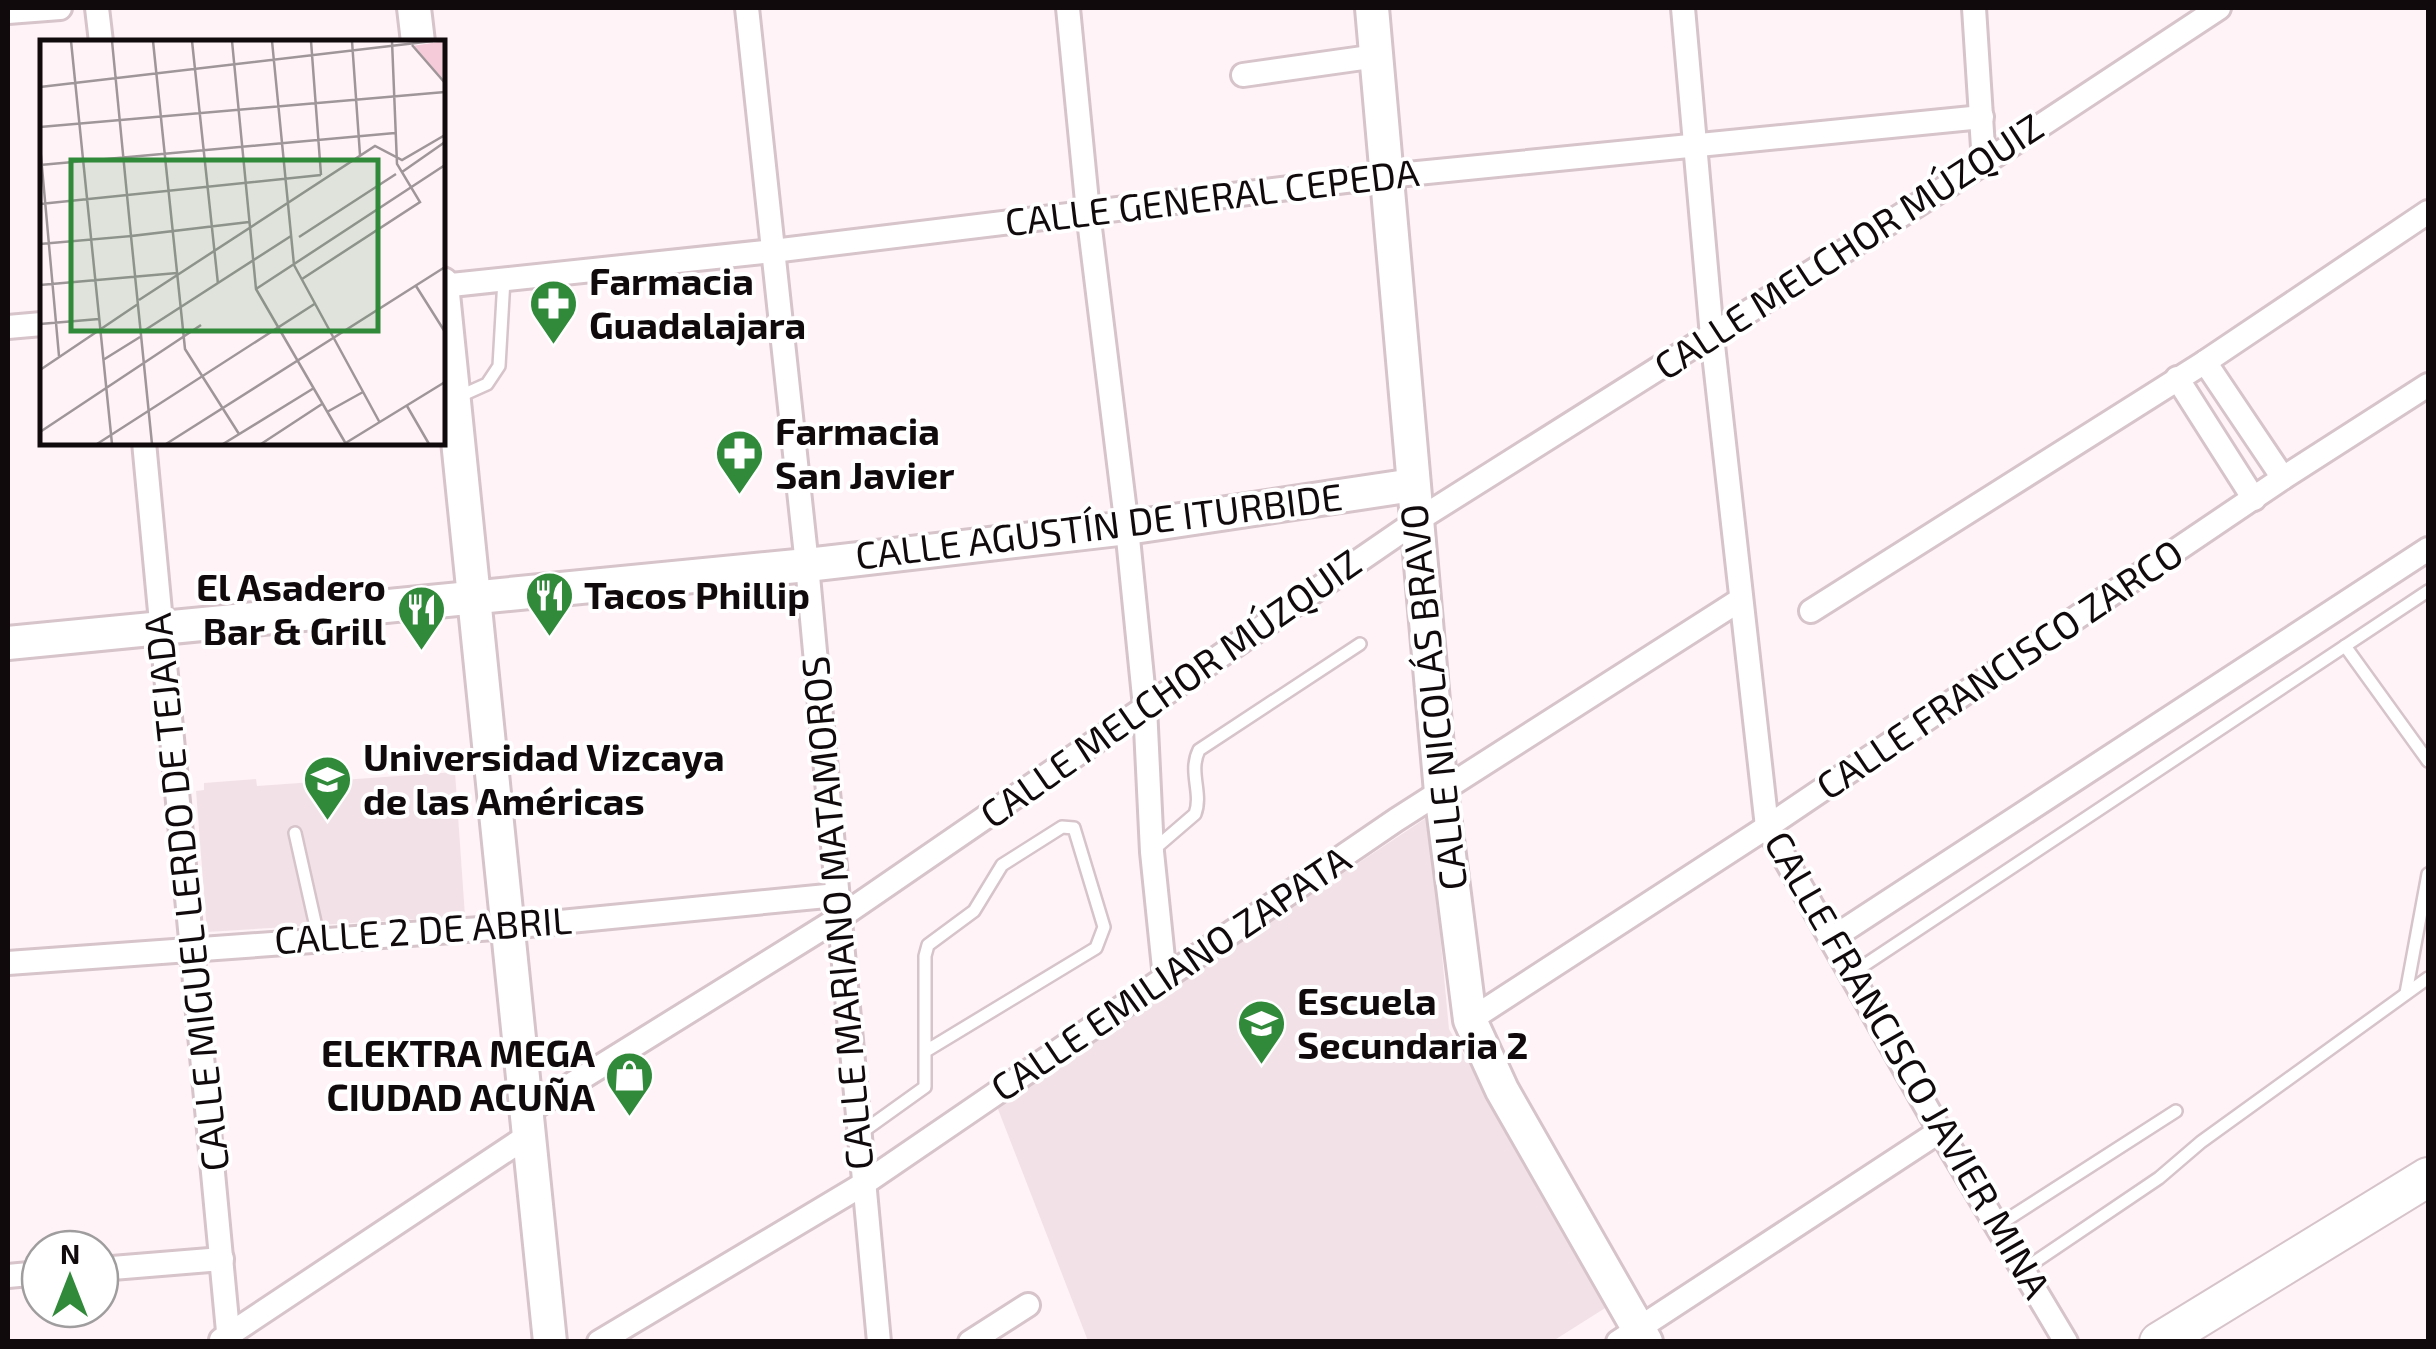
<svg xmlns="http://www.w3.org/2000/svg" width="2436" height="1349" font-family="'Exo 2',sans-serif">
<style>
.built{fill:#f2e2e7}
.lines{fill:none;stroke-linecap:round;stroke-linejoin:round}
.lane-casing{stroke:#d6c4ca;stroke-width:16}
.street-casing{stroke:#d6c4ca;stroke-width:28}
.secondary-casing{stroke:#d6c4ca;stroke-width:38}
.primary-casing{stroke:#d6c4ca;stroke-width:42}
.lane{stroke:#fff;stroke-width:11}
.street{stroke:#fff;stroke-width:22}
.secondary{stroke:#fff;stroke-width:32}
.primary{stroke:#fff;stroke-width:38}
.labels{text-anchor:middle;stroke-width:8;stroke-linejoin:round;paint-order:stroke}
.street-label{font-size:38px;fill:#100a0c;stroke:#fff}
.poi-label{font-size:38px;font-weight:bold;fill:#100a0c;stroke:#fff;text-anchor:start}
.inset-road{fill:none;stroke:#9f9699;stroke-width:2.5}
.view{fill:#318a3a;fill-opacity:0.15;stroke:#318a3a;stroke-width:5}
.inset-edge{fill:none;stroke:#100a0c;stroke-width:5}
</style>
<rect width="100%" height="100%" fill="#fff3f7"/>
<!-- built -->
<g class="built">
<path d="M455,772L465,916L207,932L196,791L204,790V783L256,779L257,786Z"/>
<path d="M1429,816L1449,1029L1610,1305L1553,1341H1088L996,1104Z"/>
</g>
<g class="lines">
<defs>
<g id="lane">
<path d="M458,397L487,384L499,366L504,279"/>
<path d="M2345,646L2428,761"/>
<path d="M295,833L319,940"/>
<path d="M1152,851L1195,814C1203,793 1188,772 1199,750L1360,644"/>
<path d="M1851,974L2428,591"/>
<path d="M2406,993L2428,874"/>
<path d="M858,1135L925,1087V956L928,945L974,911L1002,865L1062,827L1074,828L1104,927L1096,948L926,1051"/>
<path d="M1997,1226L2176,1111"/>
<path d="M2023,1270L2159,1178L2201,1142L2428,978"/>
</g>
<g id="street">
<path d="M97,8L101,42"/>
<path d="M747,8L807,565L879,1342"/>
<path d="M1068,8L1088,212L1127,528L1145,707L1152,852L1165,978"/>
<path d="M1683,8L1712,336L1767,827L1940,1131L2066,1342"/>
<path d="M1974,8L1984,163"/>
<path d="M8,12L60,8"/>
<path d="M1243,75L1377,56"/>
<path d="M442,286L773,251L1387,176L1982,117"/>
<path d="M8,327L42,324"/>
<path d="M2205,362L2283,478"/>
<path d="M2177,378L2254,499"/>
<path d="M144,442L229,1342"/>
<path d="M1811,611L2205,362L2428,212"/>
<path d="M1831,939L2428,549"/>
<path d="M8,963L508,927L837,895"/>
<path d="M1470,1020L1767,827L2283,478L2428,385"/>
<path d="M527,1112L839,918L1418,520L1984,163L2219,8"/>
<path d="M100,1269L222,1259"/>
<path d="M8,1276L40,1273"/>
<path d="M221,1340L529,1135"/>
<path d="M599,1342L862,1185L1396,820L1740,600"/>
<path d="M970,1342L1028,1305"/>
<path d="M1618,1342L1940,1131"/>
</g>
<g id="secondary">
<path d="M414,8L418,42"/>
<path d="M1372,8L1441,792L1470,1020L1502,1090L1646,1342"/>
<path d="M442,284L550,1342"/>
<path d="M8,643L807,565L1127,528L1413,485"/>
</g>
<path id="primary" d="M2159,1342L2428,1177"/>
</defs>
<!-- lane casing -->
<use href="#lane" class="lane-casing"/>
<!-- street casing -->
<use href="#street" class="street-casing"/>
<!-- secondary casing -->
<use href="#secondary" class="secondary-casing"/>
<!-- primary casing -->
<use href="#primary" class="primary-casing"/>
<!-- lane -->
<use href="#lane" class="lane"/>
<!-- street -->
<use href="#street" class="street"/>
<!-- secondary -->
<use href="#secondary" class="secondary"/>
<!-- primary -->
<use href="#primary" class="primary"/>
</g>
<!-- icons -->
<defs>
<symbol id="pharmacy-pin" viewBox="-11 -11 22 30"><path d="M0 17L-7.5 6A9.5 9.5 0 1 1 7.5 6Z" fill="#318a3a" stroke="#fff"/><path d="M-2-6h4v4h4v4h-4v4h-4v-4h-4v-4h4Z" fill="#fff"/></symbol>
<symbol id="restaurant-pin" viewBox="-11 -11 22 30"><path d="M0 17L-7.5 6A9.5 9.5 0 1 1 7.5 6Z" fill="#318a3a" stroke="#fff"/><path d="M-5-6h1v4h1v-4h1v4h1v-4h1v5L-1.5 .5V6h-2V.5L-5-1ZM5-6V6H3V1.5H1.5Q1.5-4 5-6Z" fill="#fff"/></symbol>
<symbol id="university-pin" viewBox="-11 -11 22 30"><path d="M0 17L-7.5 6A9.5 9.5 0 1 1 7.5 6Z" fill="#318a3a" stroke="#fff"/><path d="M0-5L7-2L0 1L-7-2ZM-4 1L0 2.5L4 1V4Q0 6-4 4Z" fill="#fff"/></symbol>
<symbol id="school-pin" viewBox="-11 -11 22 30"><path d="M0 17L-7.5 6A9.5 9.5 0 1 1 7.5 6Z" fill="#318a3a" stroke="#fff"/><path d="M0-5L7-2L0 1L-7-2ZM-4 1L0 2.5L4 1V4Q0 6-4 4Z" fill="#fff"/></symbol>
<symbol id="shop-pin" viewBox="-11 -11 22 30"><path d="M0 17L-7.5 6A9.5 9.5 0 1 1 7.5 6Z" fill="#318a3a" stroke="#fff"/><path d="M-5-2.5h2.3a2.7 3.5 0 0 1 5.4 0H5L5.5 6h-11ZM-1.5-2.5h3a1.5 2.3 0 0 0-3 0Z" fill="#fff"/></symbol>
</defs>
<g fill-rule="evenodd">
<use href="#pharmacy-pin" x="526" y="276" width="55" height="75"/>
<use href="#pharmacy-pin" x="712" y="426" width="55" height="75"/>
<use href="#restaurant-pin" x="522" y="568" width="55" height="75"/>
<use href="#restaurant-pin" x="394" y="582" width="55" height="75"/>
<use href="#university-pin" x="300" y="752" width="55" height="75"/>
<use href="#school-pin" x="1234" y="996" width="55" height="75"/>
<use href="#shop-pin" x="602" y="1048" width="55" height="75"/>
</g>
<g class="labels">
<!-- street labels -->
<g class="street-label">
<text transform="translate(1212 198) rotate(-7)" y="13">CALLE GENERAL CEPEDA</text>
<text transform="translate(1849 247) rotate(-33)" y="13">CALLE MELCHOR MÚZQUIZ</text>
<text transform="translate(1099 527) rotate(-7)" y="13">CALLE AGUSTÍN DE ITURBIDE</text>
<text transform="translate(2000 670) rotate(-34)" y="13">CALLE FRANCISCO ZARCO</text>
<text transform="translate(1171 689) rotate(-35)" y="13">CALLE MELCHOR MÚZQUIZ</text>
<text transform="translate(1434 697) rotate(-96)" y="13">CALLE NICOLÁS BRAVO</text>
<text transform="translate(187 892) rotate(-96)" y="13">CALLE MIGUEL LERDO DE TEJADA</text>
<text transform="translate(838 913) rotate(-95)" y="13">CALLE MARIANO MATAMOROS</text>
<text transform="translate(423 931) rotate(-4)" y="13">CALLE 2 DE ABRIL</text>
<text transform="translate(1171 974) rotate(-34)" y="13">CALLE EMILIANO ZAPATA</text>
<text transform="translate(1907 1065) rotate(60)" y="13">CALLE FRANCISCO JAVIER MINA</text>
</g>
<!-- poi labels -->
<g class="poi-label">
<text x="589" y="295">Farmacia<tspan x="589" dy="44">Guadalajara</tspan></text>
<text x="775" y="445">Farmacia<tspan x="775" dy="44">San Javier</tspan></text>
<text x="386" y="601" text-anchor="end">El Asadero<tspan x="386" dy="44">Bar &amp; Grill</tspan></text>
<text x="584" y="609">Tacos Phillip</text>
<text x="363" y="771">Universidad Vizcaya<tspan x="363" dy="44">de las Américas</tspan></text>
<text x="1297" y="1015">Escuela<tspan x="1297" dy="44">Secundaria 2</tspan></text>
<text x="595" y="1067" text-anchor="end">ELEKTRA MEGA<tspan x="595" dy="44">CIUDAD ACUÑA</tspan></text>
</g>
</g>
<!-- overview -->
<g transform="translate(40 40)">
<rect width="405" height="405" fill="#fff3f7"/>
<path d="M405,1V42L372,6Z" fill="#f5cbd9"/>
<path class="inset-road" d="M31,1L72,404M72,1L91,196L209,182M113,1L145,309L199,394M152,1L178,244M192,1L216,249L306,404M232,1L254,225L340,383M271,1L281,135M312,1L320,115M372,5L405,43M0,47L393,1M0,87L405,52M0,105L19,316M0,125L355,93M362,132L405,102M0,164L281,135M259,197L356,134M0,204L91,196L112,404M262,239L380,162L357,124L352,1M0,245L137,233M376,246L405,292M216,249L405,125M99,260L335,106L362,120L405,95M0,284L59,279M102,292L251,196M63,320L100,297M0,330L98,264M367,366L389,404M287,372L323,352M0,392L161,285M57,404L276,263M126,404L405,227M183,404L274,348M221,404L282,364M304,404L405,342"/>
<path class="view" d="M31,120H338V291H31Z"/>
<rect width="405" height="405" class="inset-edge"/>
</g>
<!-- border -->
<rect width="2436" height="1349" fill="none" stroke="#100a0c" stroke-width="20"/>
<!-- north arrow -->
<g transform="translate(70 1279)"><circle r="48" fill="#ffffff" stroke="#9f9d9e" stroke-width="2.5"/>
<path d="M0-8L18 38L0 25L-18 38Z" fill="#318a3a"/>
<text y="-15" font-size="28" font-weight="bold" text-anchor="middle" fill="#100a0c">N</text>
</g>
</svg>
